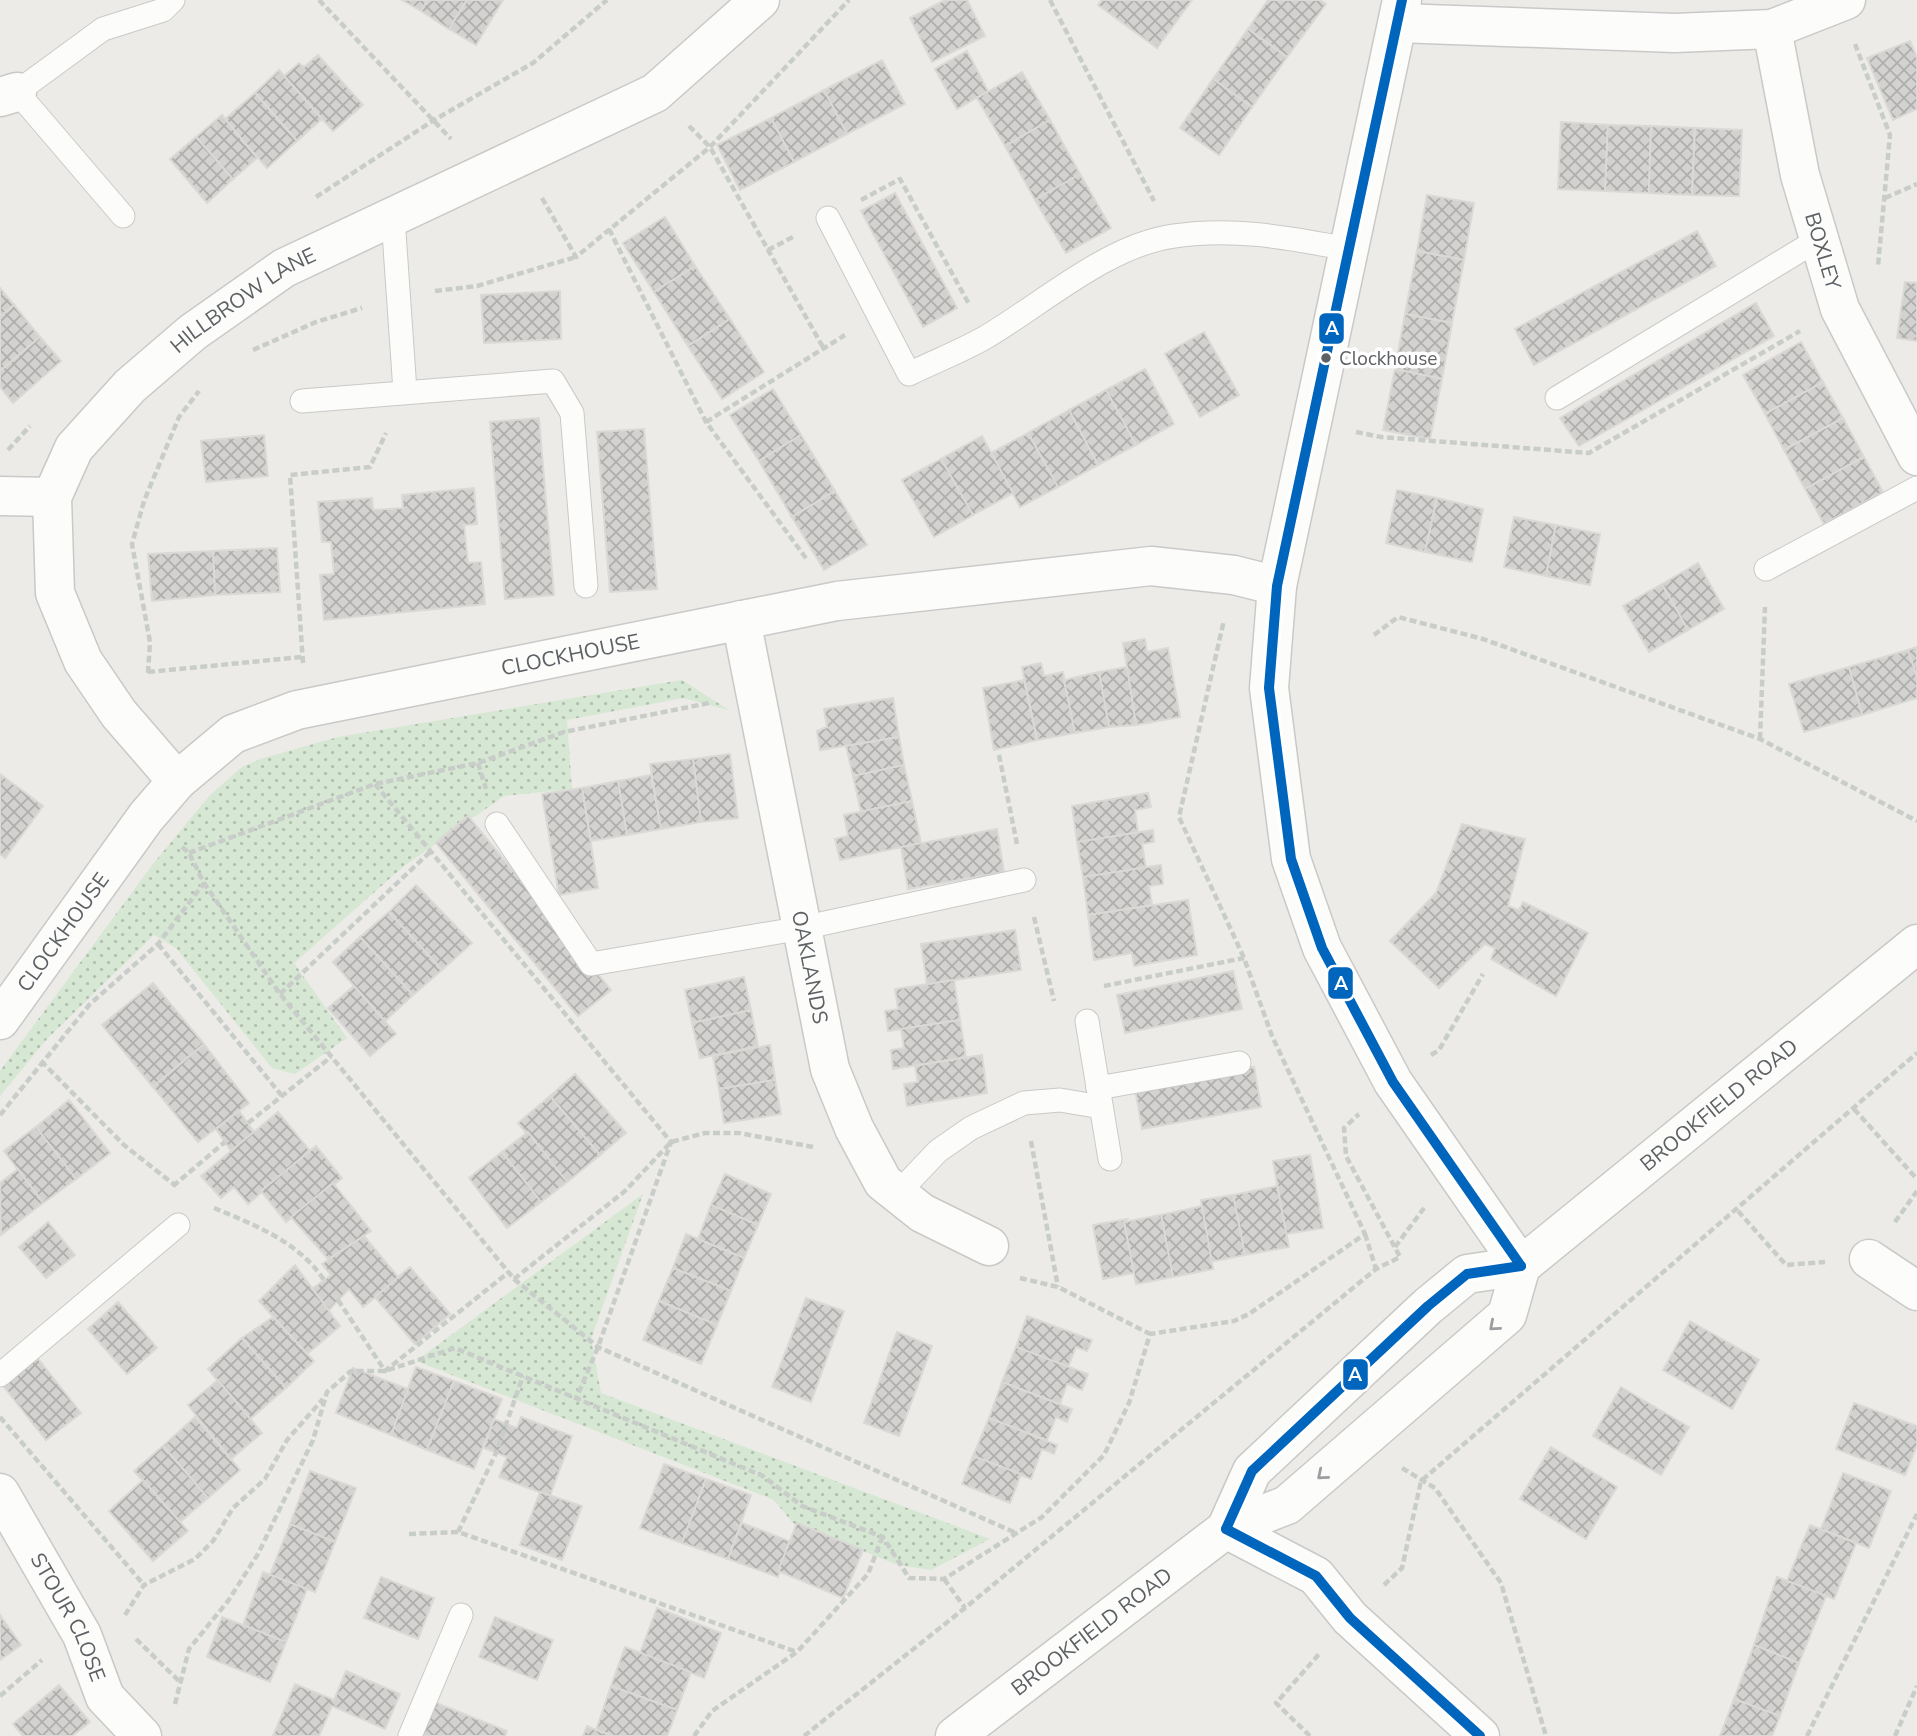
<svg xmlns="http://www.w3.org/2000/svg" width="1917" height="1736" font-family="'Nunito Sans',sans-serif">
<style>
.grass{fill:url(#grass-dots)}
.building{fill:url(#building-cross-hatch);stroke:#dbd9d6;stroke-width:2}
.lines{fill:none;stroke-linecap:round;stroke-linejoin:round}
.service-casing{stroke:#c9c9c9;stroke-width:25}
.minor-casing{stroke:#c9c9c9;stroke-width:41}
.tertiary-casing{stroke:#c9c9c9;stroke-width:41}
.secondary-casing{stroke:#c9c9c8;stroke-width:41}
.path{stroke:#c9cdca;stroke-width:4.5;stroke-dasharray:7 3.5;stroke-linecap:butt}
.service{stroke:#fcfcfb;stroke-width:23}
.minor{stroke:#fcfcfb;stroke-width:38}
.tertiary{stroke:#fcfcfb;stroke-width:38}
.secondary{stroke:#fcfcfb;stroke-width:38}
.bus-1-casing{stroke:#fff;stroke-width:16}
.bus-1{stroke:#0065bd;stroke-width:10}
.oneway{stroke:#9d9ea0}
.bus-dot{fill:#5d6064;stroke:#fff;stroke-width:2.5}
.labels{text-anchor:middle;stroke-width:7;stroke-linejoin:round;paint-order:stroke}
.bus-label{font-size:19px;fill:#5d6064;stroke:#fff;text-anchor:start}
.street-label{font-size:21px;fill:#5d6064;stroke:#fff}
.line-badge{stroke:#fff;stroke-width:2.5}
.badge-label{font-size:19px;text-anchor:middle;font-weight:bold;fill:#fff}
</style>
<defs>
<pattern id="grass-dots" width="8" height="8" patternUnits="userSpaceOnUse" patternTransform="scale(1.75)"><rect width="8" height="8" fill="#d6e7d3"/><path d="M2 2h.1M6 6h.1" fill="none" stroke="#b1bfaf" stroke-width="1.8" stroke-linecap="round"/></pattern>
<pattern id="building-cross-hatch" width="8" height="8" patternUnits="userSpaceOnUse" patternTransform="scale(1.75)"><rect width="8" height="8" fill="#d3d2d0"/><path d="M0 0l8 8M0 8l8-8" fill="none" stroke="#aeaeac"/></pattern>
</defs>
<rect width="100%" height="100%" fill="#ecebe7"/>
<!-- grass -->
<g class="grass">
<path d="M682,680L729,710L683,698L567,720L572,789L504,796L404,866L294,963L347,1038L295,1074L272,1068L176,948L154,935L47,1039L0,1096V1071L153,864L210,795L242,767L260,759L338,737Z"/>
<path d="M643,1194L591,1339L601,1393L990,1539L931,1570L898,1565L793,1523L774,1500L416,1361Z"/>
</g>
<!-- building -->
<g class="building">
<path d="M402,0H428L421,11Z"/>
<path d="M428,0H467L449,29L421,11Z"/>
<path d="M467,0H503L476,45L449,29Z"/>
<path d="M945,0H967L985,36L932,62L910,18Z"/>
<path d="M1102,0H1192L1157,48L1098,5Z"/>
<path d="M1268,0H1320L1326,4L1287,57L1248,29Z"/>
<path d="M1248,29L1287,57L1252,107L1213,79Z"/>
<path d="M1910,41L1917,58V109L1893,120L1867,58Z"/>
<path d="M967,51L988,91L957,109L935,69Z"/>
<path d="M318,55L363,105L333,131L284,76L299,63L304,67Z"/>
<path d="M882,60L905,104L847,134L824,90Z"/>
<path d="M279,70L322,119L297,141L255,93Z"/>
<path d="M1022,72L1050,120L1005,146L977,98Z"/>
<path d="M1213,79L1252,107L1219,155L1180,128Z"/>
<path d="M824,90L847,134L794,162L771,118Z"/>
<path d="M255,93L297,141L267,168L224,120Z"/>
<path d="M222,115L257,158L233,179L196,137Z"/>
<path d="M771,118L794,162L740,190L717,145Z"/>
<path d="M1050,120L1080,174L1035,200L1005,146Z"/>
<path d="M1561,122L1608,125L1605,191L1558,189Z"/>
<path d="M1608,125L1651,126L1649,193L1605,191Z"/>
<path d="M1651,126L1695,128L1692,195L1649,193Z"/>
<path d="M1695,128L1742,130L1739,196L1692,195Z"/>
<path d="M196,137L233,179L207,203L170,159Z"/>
<path d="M1080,174L1111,228L1066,253L1035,200Z"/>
<path d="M895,193L957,308L923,327L861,211Z"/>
<path d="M1427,195L1474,203L1464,260L1417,251Z"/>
<path d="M665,217L695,266L654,292L623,243Z"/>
<path d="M1697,231L1716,266L1534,365L1515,329Z"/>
<path d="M1417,251L1464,260L1452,323L1405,314Z"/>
<path d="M695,266L730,319L688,346L654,292Z"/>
<path d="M1905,282L1917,283V341L1897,338Z"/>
<path d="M0,288L14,305L0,317Z"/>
<path d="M560,291L561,339L484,343L481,295Z"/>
<path d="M1756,303L1774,336L1579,446L1560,418Z"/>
<path d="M14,305L40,337L0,371V317Z"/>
<path d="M1405,314L1452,323L1442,379L1395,369Z"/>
<path d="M730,319L764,372L722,399L688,346Z"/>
<path d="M1204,332L1239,395L1200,417L1165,354Z"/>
<path d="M40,337L61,361L13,403L0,387V371Z"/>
<path d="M1801,342L1823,382L1765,414L1743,375Z"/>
<path d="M1145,369L1174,424L1136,445L1106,390Z"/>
<path d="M1395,369L1442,379L1430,439L1383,430Z"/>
<path d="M1823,382L1843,418L1784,450L1765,414Z"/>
<path d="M773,389L801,435L759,461L730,415Z"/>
<path d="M1106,390L1136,445L1098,465L1069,410Z"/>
<path d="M1069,410L1098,465L1058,487L1028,433Z"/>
<path d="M539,418L554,595L505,599L490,422Z"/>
<path d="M1843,418L1864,457L1805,489L1784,450Z"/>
<path d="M644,429L657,589L610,592L597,432Z"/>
<path d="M1028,433L1058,487L1020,507L991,453Z"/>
<path d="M264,435L268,476L206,482L201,441Z"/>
<path d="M801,435L835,491L792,517L759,461Z"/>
<path d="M982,436L1013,493L973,515L941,459Z"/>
<path d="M1864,457L1883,492L1824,524L1805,489Z"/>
<path d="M941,459L973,515L934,537L902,480Z"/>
<path d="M474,488L477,524L464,525L468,563L481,562L485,604L324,620L320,575L334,574L331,542H322L318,502L372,498L373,510L403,508L402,495Z"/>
<path d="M1397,490L1437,498L1425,552L1386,543Z"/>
<path d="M835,491L867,545L824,570L792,517Z"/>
<path d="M1437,498L1483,509L1472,562L1425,552Z"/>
<path d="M1514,517L1556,525L1546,576L1504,567Z"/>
<path d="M1556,525L1600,534L1590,585L1546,576Z"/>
<path d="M277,548L280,592L215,595L213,551Z"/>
<path d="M213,551L215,595L152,601L148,554Z"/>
<path d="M1698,563L1724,609L1688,630L1662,584Z"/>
<path d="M1662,584L1688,630L1649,652L1623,606Z"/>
<path d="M1145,639L1147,652L1168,648L1180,717L1136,725L1123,643Z"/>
<path d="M1917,647V678L1908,650Z"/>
<path d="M1908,650L1917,678V698L1862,715L1849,667Z"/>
<path d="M1041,663L1044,676L1063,672L1075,733L1037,740L1022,667Z"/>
<path d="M1127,667L1136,725L1109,727L1099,672Z"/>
<path d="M1849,667L1862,715L1804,732L1789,684Z"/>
<path d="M1099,672L1109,727L1075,733L1064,680Z"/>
<path d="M1024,680L1037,740L994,750L983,688Z"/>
<path d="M893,698L899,737L820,750L817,731L827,727L824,709Z"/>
<path d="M899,737L904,765L853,776L846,746Z"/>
<path d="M730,754L738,818L701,822L693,759Z"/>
<path d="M693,759L701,822L661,829L650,764Z"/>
<path d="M904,765L912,801L861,812L853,776Z"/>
<path d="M0,774L43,806L5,858L0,854Z"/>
<path d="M651,775L661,829L627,835L618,781Z"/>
<path d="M618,781L627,835L591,841L582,788Z"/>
<path d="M582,788L598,888L559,895L542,794Z"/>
<path d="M1148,793L1151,807L1135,810L1138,833L1077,842L1072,806Z"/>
<path d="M912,801L921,843L840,860L835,839L848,836L844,815Z"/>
<path d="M468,816L611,990L578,1016L436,843Z"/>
<path d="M1462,824L1525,839L1508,906L1519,910L1523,902L1588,933L1556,996L1491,959L1495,948L1485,944L1439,988L1390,941L1436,893Z"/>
<path d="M997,829L1004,872L908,889L901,847Z"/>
<path d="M1153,830L1154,842L1142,844L1146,868L1083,877L1077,842Z"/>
<path d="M1161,865L1163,884L1149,886L1152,905L1088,915L1083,877Z"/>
<path d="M416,885L472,943L442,970L389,912Z"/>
<path d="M1188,900L1197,955L1134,966L1132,953L1094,960L1088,915Z"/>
<path d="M389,912L442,970L413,995L360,937Z"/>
<path d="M1015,930L1021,970L927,984L921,944Z"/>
<path d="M360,937L413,995L385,1021L333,962Z"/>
<path d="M1233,971L1242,1009L1125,1033L1117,995Z"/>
<path d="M744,977L751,1010L692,1023L685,990Z"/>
<path d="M954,980L960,1020L888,1031L885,1011L898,1009L895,989Z"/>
<path d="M153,983L204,1044L153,1087L102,1025Z"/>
<path d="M354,986L396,1034L370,1056L328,1008Z"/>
<path d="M751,1010L758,1046L700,1058L692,1023Z"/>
<path d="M960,1020L966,1057L893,1069L891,1050L904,1048L901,1029Z"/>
<path d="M204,1044L249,1103L198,1142L153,1087Z"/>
<path d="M770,1045L775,1080L719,1089L713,1056Z"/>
<path d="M982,1055L987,1093L907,1106L904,1084L918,1082L915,1066Z"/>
<path d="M1254,1067L1261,1107L1142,1129L1135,1089Z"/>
<path d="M575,1074L626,1133L600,1155L550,1096Z"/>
<path d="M775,1080L781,1114L724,1123L719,1089Z"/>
<path d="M550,1096L600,1155L567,1182L518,1123Z"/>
<path d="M69,1100L110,1153L76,1179L36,1127Z"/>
<path d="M239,1111L254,1132L231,1151L216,1129Z"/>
<path d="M278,1112L310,1151L248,1204L234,1187L221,1198L201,1176Z"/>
<path d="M36,1127L76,1179L43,1203L4,1151Z"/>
<path d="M528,1132L567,1182L541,1202L502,1152Z"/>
<path d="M316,1146L342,1178L286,1222L261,1191Z"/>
<path d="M502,1152L541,1202L507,1228L469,1178Z"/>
<path d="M1310,1155L1323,1228L1286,1234L1273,1161Z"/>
<path d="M18,1169L43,1203L1,1235L0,1183Z"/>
<path d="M725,1174L771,1194L758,1225L711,1205Z"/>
<path d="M333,1183L371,1231L328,1259L291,1217Z"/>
<path d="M1277,1186L1289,1247L1245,1255L1233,1195Z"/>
<path d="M1233,1195L1245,1255L1210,1262L1201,1200Z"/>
<path d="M711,1205L758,1225L744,1258L698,1239Z"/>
<path d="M1202,1206L1213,1269L1173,1277L1161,1215Z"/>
<path d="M1161,1215L1173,1277L1136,1284L1124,1222Z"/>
<path d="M1127,1219L1124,1222L1134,1273L1103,1279L1093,1225Z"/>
<path d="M48,1222L75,1255L46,1278L19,1247Z"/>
<path d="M686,1234L744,1258L731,1291L673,1268Z"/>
<path d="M364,1236L399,1278L363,1307L349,1289L329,1310L312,1289L331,1275L322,1264Z"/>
<path d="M295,1265L340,1326L307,1354L259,1301Z"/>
<path d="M410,1267L450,1314L415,1344L375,1297Z"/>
<path d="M673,1268L731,1291L717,1325L659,1301Z"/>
<path d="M806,1298L844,1311L811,1402L772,1387Z"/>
<path d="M659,1301L717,1325L701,1364L643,1340Z"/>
<path d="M118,1302L157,1348L127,1374L88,1329Z"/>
<path d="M1027,1316L1092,1340L1087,1351L1076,1347L1068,1367L1016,1347Z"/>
<path d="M273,1317L314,1361L286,1388L242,1338Z"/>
<path d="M1690,1321L1759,1360L1732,1409L1663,1370Z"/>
<path d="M897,1332L932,1346L899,1436L864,1423Z"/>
<path d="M242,1338L286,1388L250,1419L208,1369Z"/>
<path d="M1016,1347L1088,1374L1082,1390L1067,1384L1060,1404L1002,1382Z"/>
<path d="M32,1351L81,1413L46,1440L0,1382Z"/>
<path d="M416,1367L454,1381L427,1450L391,1435Z"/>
<path d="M353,1368L408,1389L391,1435L336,1413Z"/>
<path d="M218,1380L262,1433L231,1459L188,1405Z"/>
<path d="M454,1381L502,1399L474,1469L427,1450Z"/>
<path d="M1002,1382L1072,1409L1067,1422L1056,1417L1047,1440L989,1418Z"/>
<path d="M1621,1387L1689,1427L1661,1475L1593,1436Z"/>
<path d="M1854,1403L1917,1426V1445L1905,1475L1836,1449Z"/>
<path d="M195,1417L240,1470L208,1498L163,1446Z"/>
<path d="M521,1417L572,1436L550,1496L499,1477L507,1457L484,1448L494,1419L517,1428Z"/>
<path d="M989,1418L1057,1445L1054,1454L1042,1449L1031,1479L973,1456Z"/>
<path d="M163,1446L208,1498L180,1522L134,1471Z"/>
<path d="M1551,1447L1617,1487L1586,1539L1520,1499Z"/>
<path d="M973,1456L1021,1474L1010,1503L962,1484Z"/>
<path d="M664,1464L706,1479L682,1543L640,1528Z"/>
<path d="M310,1471L356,1488L335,1542L290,1524Z"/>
<path d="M1843,1473L1891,1491L1869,1548L1821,1529Z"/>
<path d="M706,1479L751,1495L728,1559L682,1543Z"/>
<path d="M143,1480L188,1531L153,1561L109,1511Z"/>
<path d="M540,1492L582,1506L562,1560L520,1545Z"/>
<path d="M742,1523L789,1541L778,1577L728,1559Z"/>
<path d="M797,1523L863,1550L843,1598L778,1571Z"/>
<path d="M290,1524L335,1542L315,1592L270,1575Z"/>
<path d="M1810,1525L1856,1543L1834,1599L1787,1581Z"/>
<path d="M263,1572L307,1589L286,1642L243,1625Z"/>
<path d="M381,1577L434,1598L418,1639L364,1618Z"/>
<path d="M1777,1577L1826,1596L1799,1663L1754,1645Z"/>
<path d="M657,1608L721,1633L704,1678L640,1653Z"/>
<path d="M0,1615L21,1645L0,1660Z"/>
<path d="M222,1617L286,1642L270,1682L207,1657Z"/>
<path d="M495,1617L553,1640L537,1680L479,1657Z"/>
<path d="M1754,1645L1799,1663L1780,1716L1734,1699Z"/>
<path d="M625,1647L691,1672L677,1710L611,1686Z"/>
<path d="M346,1671L400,1694L385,1729L332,1706L319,1736H273L295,1684L334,1700Z"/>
<path d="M59,1685L90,1722L72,1736H23L13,1724Z"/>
<path d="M611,1686L677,1710L667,1736H614L596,1730Z"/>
<path d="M1734,1699L1780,1716L1772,1736H1720Z"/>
<path d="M434,1702L507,1731L505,1736H421Z"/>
<path d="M587,1726L596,1730L614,1736H583Z"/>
</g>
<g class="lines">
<defs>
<g id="service">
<path d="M123,216L17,92L103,29L163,10L173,0"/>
<path d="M393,218L405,391"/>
<path d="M828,218L909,374C935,361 962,351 986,337C1042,304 1108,245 1174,236C1236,227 1288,238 1349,249"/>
<path d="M1557,398L1819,239"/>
<path d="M302,401L553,381L572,413L586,586"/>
<path d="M1766,569L1917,488"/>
<path d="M497,824L591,964L802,928L1024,880"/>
<path d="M1087,1021L1110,1159"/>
<path d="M1098,1088L1239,1063"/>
<path d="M898,1193L938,1151L971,1128L1024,1103L1060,1100L1101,1107"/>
<path d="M0,1375L178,1225"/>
<path d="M410,1736L461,1615"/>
</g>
<g id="minor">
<path d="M1402,0L1277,586L1269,688L1291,859L1322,948L1393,1082L1521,1266"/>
<path d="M1398,23L1675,33L1772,29L1846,0"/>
<path id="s1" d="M1772,29L1800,175L1840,309L1917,456"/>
<path d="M0,97L17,92"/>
<path d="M0,496L52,497"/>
<path id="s2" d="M741,620L830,1069L854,1128L883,1182L922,1213L989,1246"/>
<path id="s3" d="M177,781L119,714L83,661L55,593L52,497L74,448L130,386L193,332L284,268L655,93L760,0"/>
<path id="s4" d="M0,1020L146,817L177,781L233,734L297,710L837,601L1151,566L1234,575L1277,586"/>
<path d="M1869,1259L1917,1291"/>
<path id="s5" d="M0,1493L82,1635L105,1697L142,1736"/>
</g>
<path id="tertiary" d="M1226,1529L1316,1576L1350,1618L1480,1736"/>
<g id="secondary">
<path id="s6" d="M1226,1529L1252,1471L1428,1306L1467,1274L1521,1266L1917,944"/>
<path id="s7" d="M955,1736L1226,1529L1287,1505L1507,1315L1521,1266"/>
</g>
</defs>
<!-- service casing -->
<use href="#service" class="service-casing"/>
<!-- minor casing -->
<use href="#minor" class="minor-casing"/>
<!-- tertiary casing -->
<use href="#tertiary" class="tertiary-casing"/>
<!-- secondary casing -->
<use href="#secondary" class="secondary-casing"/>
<!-- path -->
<g class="path">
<path d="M319,0L451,139"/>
<path d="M1050,0L1154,201"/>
<path d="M1855,44L1890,135L1878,266"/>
<path d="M689,126L710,147L824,349"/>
<path d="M316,197L434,120L533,63L607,0"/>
<path d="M542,198L576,257L710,147L849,0"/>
<path d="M1885,198L1917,184"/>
<path d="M861,200L900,179L969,304"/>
<path d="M609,229L706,422L808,561"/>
<path d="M768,250L795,236"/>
<path d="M435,291L477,286L576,257"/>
<path d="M253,350L316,322L362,308"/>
<path d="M706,422L845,335"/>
<path d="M1356,432L1381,437L1589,453L1800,331"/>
<path d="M8,450L30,426"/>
<path d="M1374,635L1398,617L1483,639L1760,739L1917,821"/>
<path d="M303,663L290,475L370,467L386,433"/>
<path d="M148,672L302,657"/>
<path d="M148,673L150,642L132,544L144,501L179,417L199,391"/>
<path d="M1760,739L1765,607"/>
<path d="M999,755L1017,844"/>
<path d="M478,763L486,789"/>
<path d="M375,784L671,1142L598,1347L576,1399"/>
<path d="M182,847L189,853L204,883L280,994L514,1279L598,1347L1016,1533"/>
<path d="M189,853L375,784L478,763L564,732L709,703"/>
<path d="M1034,917L1054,1001"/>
<path d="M158,944L282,1096"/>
<path d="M1104,986L1244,958"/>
<path d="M280,994L431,851"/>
<path d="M1431,1055L1439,1050L1483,974"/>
<path d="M41,1061L124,1145L176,1186"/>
<path d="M1854,1109L1917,1179"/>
<path d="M0,1115L90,1004L158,944L204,883"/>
<path d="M248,1123L331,1057"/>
<path d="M1031,1141L1058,1287"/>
<path d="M173,1186L225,1142"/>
<path d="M214,1208C255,1225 299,1242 324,1280"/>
<path d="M1738,1211L1786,1265L1825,1262"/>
<path d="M1895,1222L1917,1191"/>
<path d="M1365,1234L1376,1269"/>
<path d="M1395,1247L1424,1208"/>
<path d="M1020,1278L1058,1287L1150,1334"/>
<path d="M514,1279L625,1191L671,1142L705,1133H739L813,1147"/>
<path d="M338,1300L385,1371L509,1272"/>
<path d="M0,1417L144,1585"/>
<path d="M1402,1468L1435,1488L1501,1583L1546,1736"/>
<path d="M458,1532L496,1453L523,1376"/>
<path d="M409,1534L458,1532L797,1652"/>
<path d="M944,1579L965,1608"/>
<path d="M1384,1585L1402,1568L1421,1481L1917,1053"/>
<path d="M125,1615L144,1585L195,1559L213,1541L233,1508L265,1479L287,1440L323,1399"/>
<path d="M136,1639L180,1682"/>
<path d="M0,1696L42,1660"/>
<path d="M175,1704L189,1649L228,1601L258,1554L313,1440L327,1392L351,1371H385L455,1348L763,1476L802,1506L883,1537L909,1578L944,1579L1042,1517L1104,1455L1129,1403L1150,1334L1234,1321L1249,1314L1365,1234L1272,1036L1244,958L1179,817L1224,620"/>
<path d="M694,1736L712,1711L797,1652L868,1574L882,1538"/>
<path d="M804,1736L965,1608L1376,1269L1400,1257L1346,1156L1344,1128L1359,1114"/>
<path d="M1310,1736L1276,1703L1320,1653"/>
<path d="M1807,1736L1917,1514"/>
<path d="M1895,1736L1917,1686"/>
</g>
<!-- service -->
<use href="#service" class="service"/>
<!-- minor -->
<use href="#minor" class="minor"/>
<!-- tertiary -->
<use href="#tertiary" class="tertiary"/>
<!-- secondary -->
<use href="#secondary" class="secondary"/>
<defs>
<g id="bus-1">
<path d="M1402,0L1277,586L1269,688L1291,859L1322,948L1393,1082L1521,1266"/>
<path d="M1226,1529L1252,1471L1428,1306L1467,1274L1521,1266"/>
<path d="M1226,1529L1316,1576L1350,1618L1480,1736"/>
</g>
</defs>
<!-- bus-1 casing -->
<use href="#bus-1" class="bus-1-casing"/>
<!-- bus-1 -->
<use href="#bus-1" class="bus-1"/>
</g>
<!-- one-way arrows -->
<defs><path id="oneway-chevron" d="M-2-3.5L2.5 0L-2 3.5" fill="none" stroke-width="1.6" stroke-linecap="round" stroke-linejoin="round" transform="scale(1.75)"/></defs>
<g class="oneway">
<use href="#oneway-chevron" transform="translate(1494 1326) rotate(139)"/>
<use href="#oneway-chevron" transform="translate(1322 1475) rotate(140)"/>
</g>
<!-- markers -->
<circle class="bus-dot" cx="1326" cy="358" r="6"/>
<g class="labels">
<!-- bus labels -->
<g class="bus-label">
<text x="1339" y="365">Clockhouse</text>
</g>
<!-- street labels -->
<g class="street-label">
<text dy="7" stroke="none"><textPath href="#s1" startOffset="228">BOXLEY</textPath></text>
<text dy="7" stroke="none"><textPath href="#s3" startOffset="602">HILLBROW LANE</textPath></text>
<text dy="7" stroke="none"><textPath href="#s4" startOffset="718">CLOCKHOUSE</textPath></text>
<text dy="7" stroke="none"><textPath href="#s4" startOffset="108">CLOCKHOUSE</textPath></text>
<text dy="7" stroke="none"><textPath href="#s2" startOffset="354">OAKLANDS</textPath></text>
<text dy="7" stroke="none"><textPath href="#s6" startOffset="665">BROOKFIELD ROAD</textPath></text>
<text dy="7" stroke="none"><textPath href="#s5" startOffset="142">STOUR CLOSE</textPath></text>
<text dy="7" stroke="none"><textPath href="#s7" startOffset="172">BROOKFIELD ROAD</textPath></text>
</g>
</g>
<g class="line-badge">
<rect x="1318" y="312" width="27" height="33" rx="7" fill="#0065bd"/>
<rect x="1327" y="966" width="27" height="34" rx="7" fill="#0065bd"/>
<rect x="1342" y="1358" width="27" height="33" rx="7" fill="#0065bd"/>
</g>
<g class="badge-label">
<text x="1332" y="335">A</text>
<text x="1341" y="990">A</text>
<text x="1355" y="1381">A</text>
</g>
</svg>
